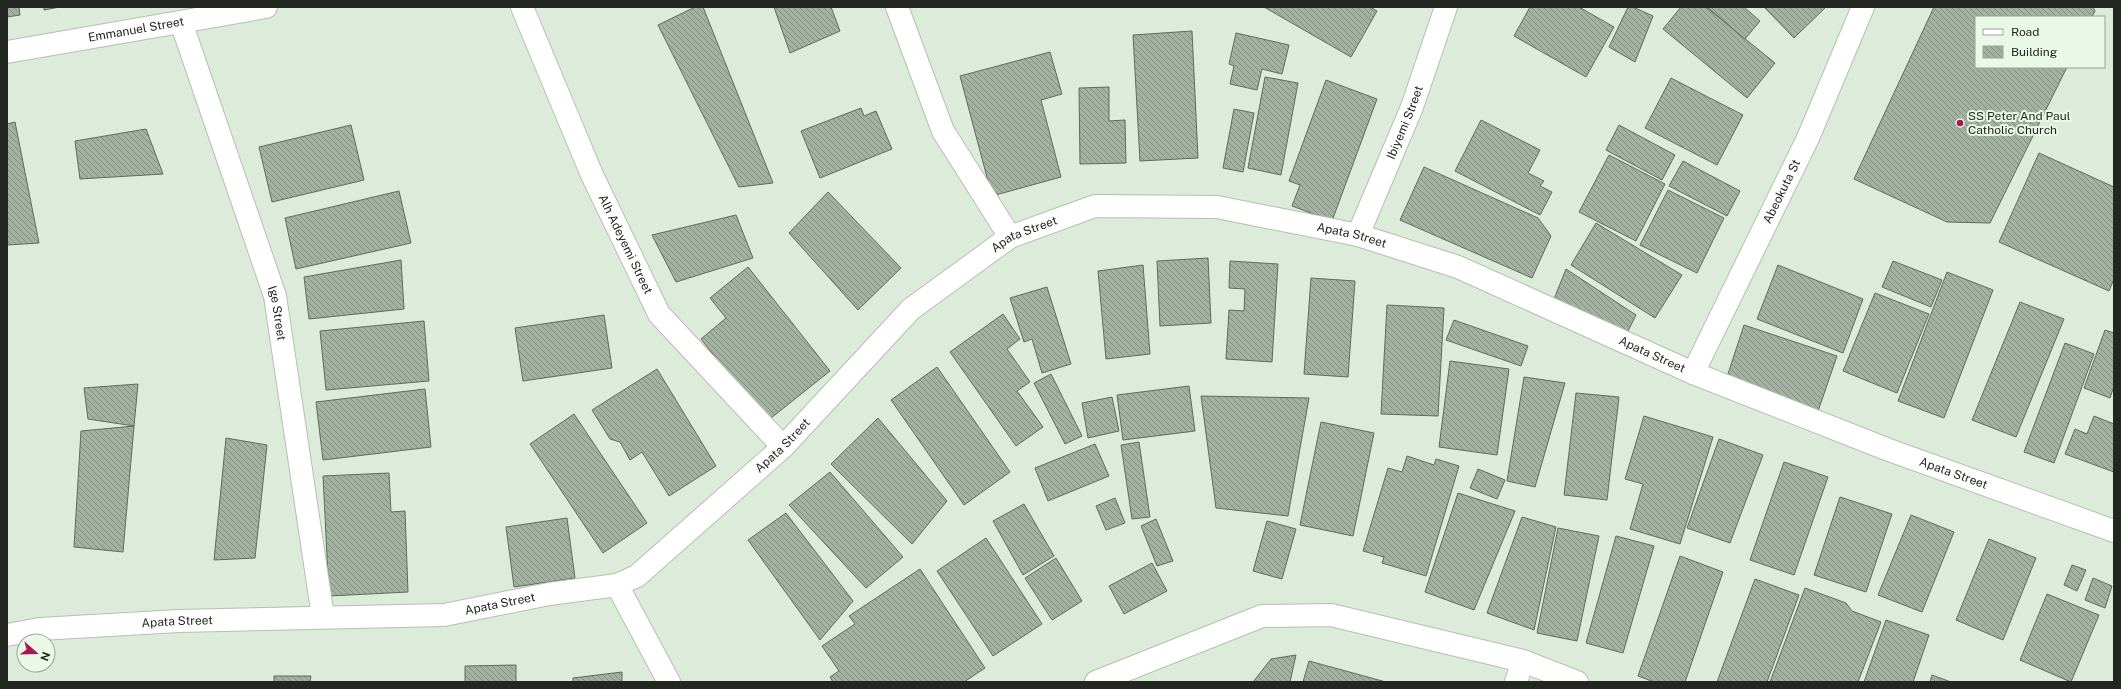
<svg xmlns="http://www.w3.org/2000/svg" width="2121" height="689" font-family="'Public Sans',sans-serif">
<style>
.building{fill:url(#building-back-hatch);stroke:#5f6b5c}
.lines{fill:none;stroke-linecap:round;stroke-linejoin:round}
.minor-casing{stroke:#b4c1b1;stroke-width:24}
.minor{stroke:#fff;stroke-width:22}
.poi-dot{fill:#a91851;stroke:#eaf8e7;stroke-width:1.5}
.labels{text-anchor:middle;stroke-width:4;stroke-linejoin:round;paint-order:stroke}
.street-label{font-size:12px;fill:#222721;stroke:#eaf8e7}
.poi-label{font-size:12px;fill:#222721;stroke:#eaf8e7;text-anchor:start}
</style>
<defs>
<pattern id="building-back-hatch" width="6" height="6" patternUnits="userSpaceOnUse"><rect width="6" height="6" fill="#a3b1a1"/><path d="M-1 5l2 2M0 0l6 6M5-1l2 2" fill="none" stroke="#849083"/></pattern>
</defs>
<rect width="100%" height="100%" fill="#dcebda"/>
<!-- building -->
<g class="building">
<path d="M7,7H19L20,15L7,17Z"/>
<path d="M44,7H60L44,10Z"/>
<path d="M695,7H703L773,183L739,187L658,25Z"/>
<path d="M774,7H831L840,31L790,53Z"/>
<path d="M1264,7H1370L1377,11L1351,57Z"/>
<path d="M1530,7H1579L1614,27L1586,77L1514,36Z"/>
<path d="M1628,7H1633L1653,16L1635,62L1609,47Z"/>
<path d="M1681,7H1706L1775,63L1747,98L1663,29Z"/>
<path d="M1707,7H1744L1760,21L1745,39Z"/>
<path d="M1764,7H1826L1794,38Z"/>
<path d="M1934,7H2093L2095,11L2092,17H1976V67H2067L1990,223L1947,222L1854,179Z"/>
<path d="M1192,31L1198,158L1140,161L1133,35Z"/>
<path d="M1236,33L1289,45L1282,74L1262,69L1257,90L1230,84L1234,66L1229,64Z"/>
<path d="M1050,52L1062,94L1041,100L1061,177L992,196L960,76Z"/>
<path d="M1265,77L1298,83L1281,175L1248,168Z"/>
<path d="M1671,78L1743,115L1717,165L1645,128Z"/>
<path d="M1326,80L1377,99L1332,221L1292,206L1300,185L1289,181Z"/>
<path d="M1109,87V121L1125,120L1126,163L1080,164L1079,88Z"/>
<path d="M861,108L864,116L876,111L892,149L820,178L801,131Z"/>
<path d="M1234,109L1254,113L1243,172L1223,168Z"/>
<path d="M1481,120L1540,150L1528,173L1544,181L1540,186L1552,192L1540,215L1455,171Z"/>
<path d="M15,122L39,243L7,245V124Z"/>
<path d="M351,125L364,180L272,202L259,147Z"/>
<path d="M1619,125L1675,155L1662,180L1606,150Z"/>
<path d="M146,129L163,174L80,179L75,141Z"/>
<path d="M2039,153L2114,187V279L2109,291L1999,242Z"/>
<path d="M1609,155L1665,184L1636,241L1579,212Z"/>
<path d="M1683,161L1740,191L1727,216L1669,186Z"/>
<path d="M1424,167L1538,218L1551,236L1532,278L1400,220Z"/>
<path d="M1668,190L1724,218L1697,273L1640,245Z"/>
<path d="M399,191L411,243L296,269L285,218Z"/>
<path d="M828,192L901,268L858,310L789,233Z"/>
<path d="M736,215L753,258L676,282L652,235Z"/>
<path d="M1596,223L1682,275L1655,318L1571,265Z"/>
<path d="M1208,258L1211,323L1160,326L1157,261Z"/>
<path d="M401,260L404,309L309,319L304,277Z"/>
<path d="M1230,261L1278,264L1272,362L1226,359L1229,310L1244,311L1245,289L1229,288Z"/>
<path d="M1893,261L1942,280L1931,307L1882,287Z"/>
<path d="M1143,265L1150,354L1106,359L1098,271Z"/>
<path d="M1778,265L1863,299L1843,353L1757,319Z"/>
<path d="M748,267L830,371L766,422L701,339L726,318L710,298Z"/>
<path d="M1566,269L1636,315L1627,333L1554,299Z"/>
<path d="M1947,272L1993,290L1944,418L1898,401Z"/>
<path d="M1311,278L1355,281L1348,377L1304,374Z"/>
<path d="M1047,287L1071,364L1042,373L1032,339L1024,342L1010,298Z"/>
<path d="M1875,293L1929,314L1897,393L1843,371Z"/>
<path d="M2020,302L2064,319L2016,437L1972,420Z"/>
<path d="M1387,305L1444,308L1438,416L1381,414Z"/>
<path d="M1003,314L1020,339L1007,349L1030,382L1017,391L1043,427L1016,446L950,352Z"/>
<path d="M604,315L612,368L523,381L515,328Z"/>
<path d="M1454,320L1528,346L1521,366L1446,340Z"/>
<path d="M424,321L429,381L326,390L320,331Z"/>
<path d="M1744,325L1837,356L1817,414L1725,383Z"/>
<path d="M2105,330L2114,333V386L2110,398L2084,388Z"/>
<path d="M2065,343L2094,354L2054,463L2024,452Z"/>
<path d="M1450,361L1509,369L1497,455L1439,447Z"/>
<path d="M937,367L1010,472L964,505L891,400Z"/>
<path d="M657,369L716,466L669,496L642,452L630,460L620,442L610,439L592,410Z"/>
<path d="M1051,374L1082,436L1065,444L1034,383Z"/>
<path d="M1524,377L1565,383L1535,487L1507,481Z"/>
<path d="M138,384L134,426L88,419L84,388Z"/>
<path d="M1189,386L1195,431L1123,440L1117,395Z"/>
<path d="M425,389L431,447L323,460L316,402Z"/>
<path d="M1576,393L1619,397L1607,500L1564,495Z"/>
<path d="M1201,396L1309,398L1288,516L1216,508Z"/>
<path d="M1112,397L1119,431L1088,438L1082,403Z"/>
<path d="M574,414L647,523L603,553L530,444Z"/>
<path d="M1644,416L1713,437L1680,544L1630,529L1643,484L1625,479Z"/>
<path d="M2094,416L2114,424V472L2065,454L2075,429L2087,434Z"/>
<path d="M878,418L947,501L912,544L831,464Z"/>
<path d="M1321,422L1374,433L1353,536L1300,525Z"/>
<path d="M134,426L123,552L74,547L81,431Z"/>
<path d="M226,438L267,445L255,558L214,560Z"/>
<path d="M1719,439L1763,455L1730,543L1687,528Z"/>
<path d="M1139,442L1150,517L1132,519L1121,445Z"/>
<path d="M1095,444L1109,476L1048,501L1035,468Z"/>
<path d="M1407,456L1434,465L1436,459L1459,466L1426,576L1382,563L1384,557L1363,551L1388,468L1402,472Z"/>
<path d="M1784,462L1828,477L1794,575L1750,560Z"/>
<path d="M1478,469L1505,480L1497,499L1470,488Z"/>
<path d="M830,472L903,557L866,588L789,505Z"/>
<path d="M389,473L391,512L405,511L408,592L329,596L323,476Z"/>
<path d="M1458,493L1515,511L1474,610L1425,592Z"/>
<path d="M1840,497L1892,514L1866,592L1814,575Z"/>
<path d="M1115,498L1125,523L1106,530L1096,506Z"/>
<path d="M1024,504L1054,556L1023,575L993,521Z"/>
<path d="M786,513L853,601L820,640L748,540Z"/>
<path d="M1911,515L1954,532L1922,612L1878,595Z"/>
<path d="M1522,517L1556,527L1534,630L1487,613Z"/>
<path d="M567,518L575,578L514,587L506,527Z"/>
<path d="M1156,519L1173,561L1157,566L1141,526Z"/>
<path d="M1267,521L1296,529L1282,579L1253,571Z"/>
<path d="M1558,528L1599,536L1577,641L1537,633Z"/>
<path d="M1616,536L1654,546L1623,653L1586,643Z"/>
<path d="M986,538L1042,624L993,656L937,571Z"/>
<path d="M1989,539L2036,558L2003,640L1956,620Z"/>
<path d="M1680,556L1723,572L1685,682H1654L1638,676Z"/>
<path d="M1056,558L1082,601L1052,620L1025,578Z"/>
<path d="M1152,563L1167,591L1124,614L1109,586Z"/>
<path d="M2072,565L2086,570L2077,591L2064,585Z"/>
<path d="M920,569L985,668L964,682H833L830,677L839,671L822,646L855,624L849,616Z"/>
<path d="M2093,578L2112,586L2105,608L2085,600Z"/>
<path d="M1755,579L1799,595L1767,682H1717Z"/>
<path d="M1805,588L1846,603L1852,611L1881,622L1858,682H1770Z"/>
<path d="M2047,594L2099,615L2071,682L2020,660Z"/>
<path d="M1886,620L1929,635L1913,682H1864Z"/>
<path d="M1296,655L1290,682H1253L1271,659Z"/>
<path d="M1309,661L1386,682H1303Z"/>
<path d="M516,665V682H465V666Z"/>
<path d="M622,672V682H573V678Z"/>
<path d="M1932,675L1951,682H1930Z"/>
<path d="M274,676H311L310,682H274Z"/>
</g>
<g class="lines">
<defs>
<g id="minor">
<path id="s1" d="M522,7L592,175L659,314L783,447"/>
<path d="M897,7L943,131L1010,237"/>
<path id="s2" d="M181,22L275,296L323,617"/>
<path id="s3" d="M7,52L266,7"/>
<path id="s4" d="M1358,235L1412,107L1446,7"/>
<path id="s5" d="M1693,373L1808,138L1863,7"/>
<path d="M617,585L669,682"/>
<path id="s6" d="M7,635L40,629L179,621L444,615L549,594L617,585L637,576L783,447L911,309L1010,237L1095,206L1217,207L1358,235L1458,267L1693,373L1889,450L2114,531"/>
<path d="M1096,682L1262,616L1331,615L1523,661L1577,682"/>
<path d="M1516,682L1523,661"/>
</g>
</defs>
<!-- minor casing -->
<use href="#minor" class="minor-casing"/>
<!-- minor -->
<use href="#minor" class="minor"/>
</g>
<!-- markers -->
<circle class="poi-dot" cx="1960" cy="123" r="4"/>
<g class="labels">
<!-- street labels -->
<g class="street-label">
<text dy="4" stroke="none"><textPath href="#s3" startOffset="131">Emmanuel Street</textPath></text>
<text dy="4" stroke="none"><textPath href="#s4" startOffset="122">Ibiyemi Street</textPath></text>
<text dy="4" stroke="none"><textPath href="#s5" startOffset="202">Abeokuta St</textPath></text>
<text dy="4" stroke="none"><textPath href="#s6" startOffset="1155">Apata Street</textPath></text>
<text dy="4" stroke="none"><textPath href="#s6" startOffset="1491">Apata Street</textPath></text>
<text dy="4" stroke="none"><textPath href="#s1" startOffset="259">Alh Adeyemi Street</textPath></text>
<text dy="4" stroke="none"><textPath href="#s2" startOffset="307">Ige Street</textPath></text>
<text dy="4" stroke="none"><textPath href="#s6" startOffset="1815">Apata Street</textPath></text>
<text dy="4" stroke="none"><textPath href="#s6" startOffset="831">Apata Street</textPath></text>
<text dy="4" stroke="none"><textPath href="#s6" startOffset="2139">Apata Street</textPath></text>
<text dy="4" stroke="none"><textPath href="#s6" startOffset="495">Apata Street</textPath></text>
<text dy="4" stroke="none"><textPath href="#s6" startOffset="171">Apata Street</textPath></text>
</g>
<!-- poi labels -->
<g class="poi-label">
<text x="1968" y="120">SS Peter And Paul<tspan x="1968" dy="14">Catholic Church</tspan></text>
</g>
</g>
<!-- border -->
<rect width="2121" height="689" fill="none" stroke="#222721" stroke-width="16"/>
<!-- legend -->
<rect x="1975" y="16" width="130" height="52" fill="#eaf8e7" stroke="#9aa498"/>
<rect x="1983" y="29" width="20" height="6" fill="#ffffff" stroke="#9aa498"/>
<text x="2011" y="36" font-size="12" fill="#222721">Road</text>
<rect x="1983" y="46" width="20" height="12" fill="url(#building-back-hatch)" stroke="#9aa498"/>
<text x="2011" y="56" font-size="12" fill="#222721">Building</text>
<!-- north arrow -->
<g transform="translate(36 653) rotate(110)"><circle r="19" fill="#eaf8e7" stroke="#9aa498"/>
<path d="M0-3L7 15L0 10L-7 15Z" fill="#a91851"/>
<text y="-6" font-size="11" font-weight="bold" text-anchor="middle" fill="#222721">N</text>
</g>
</svg>
